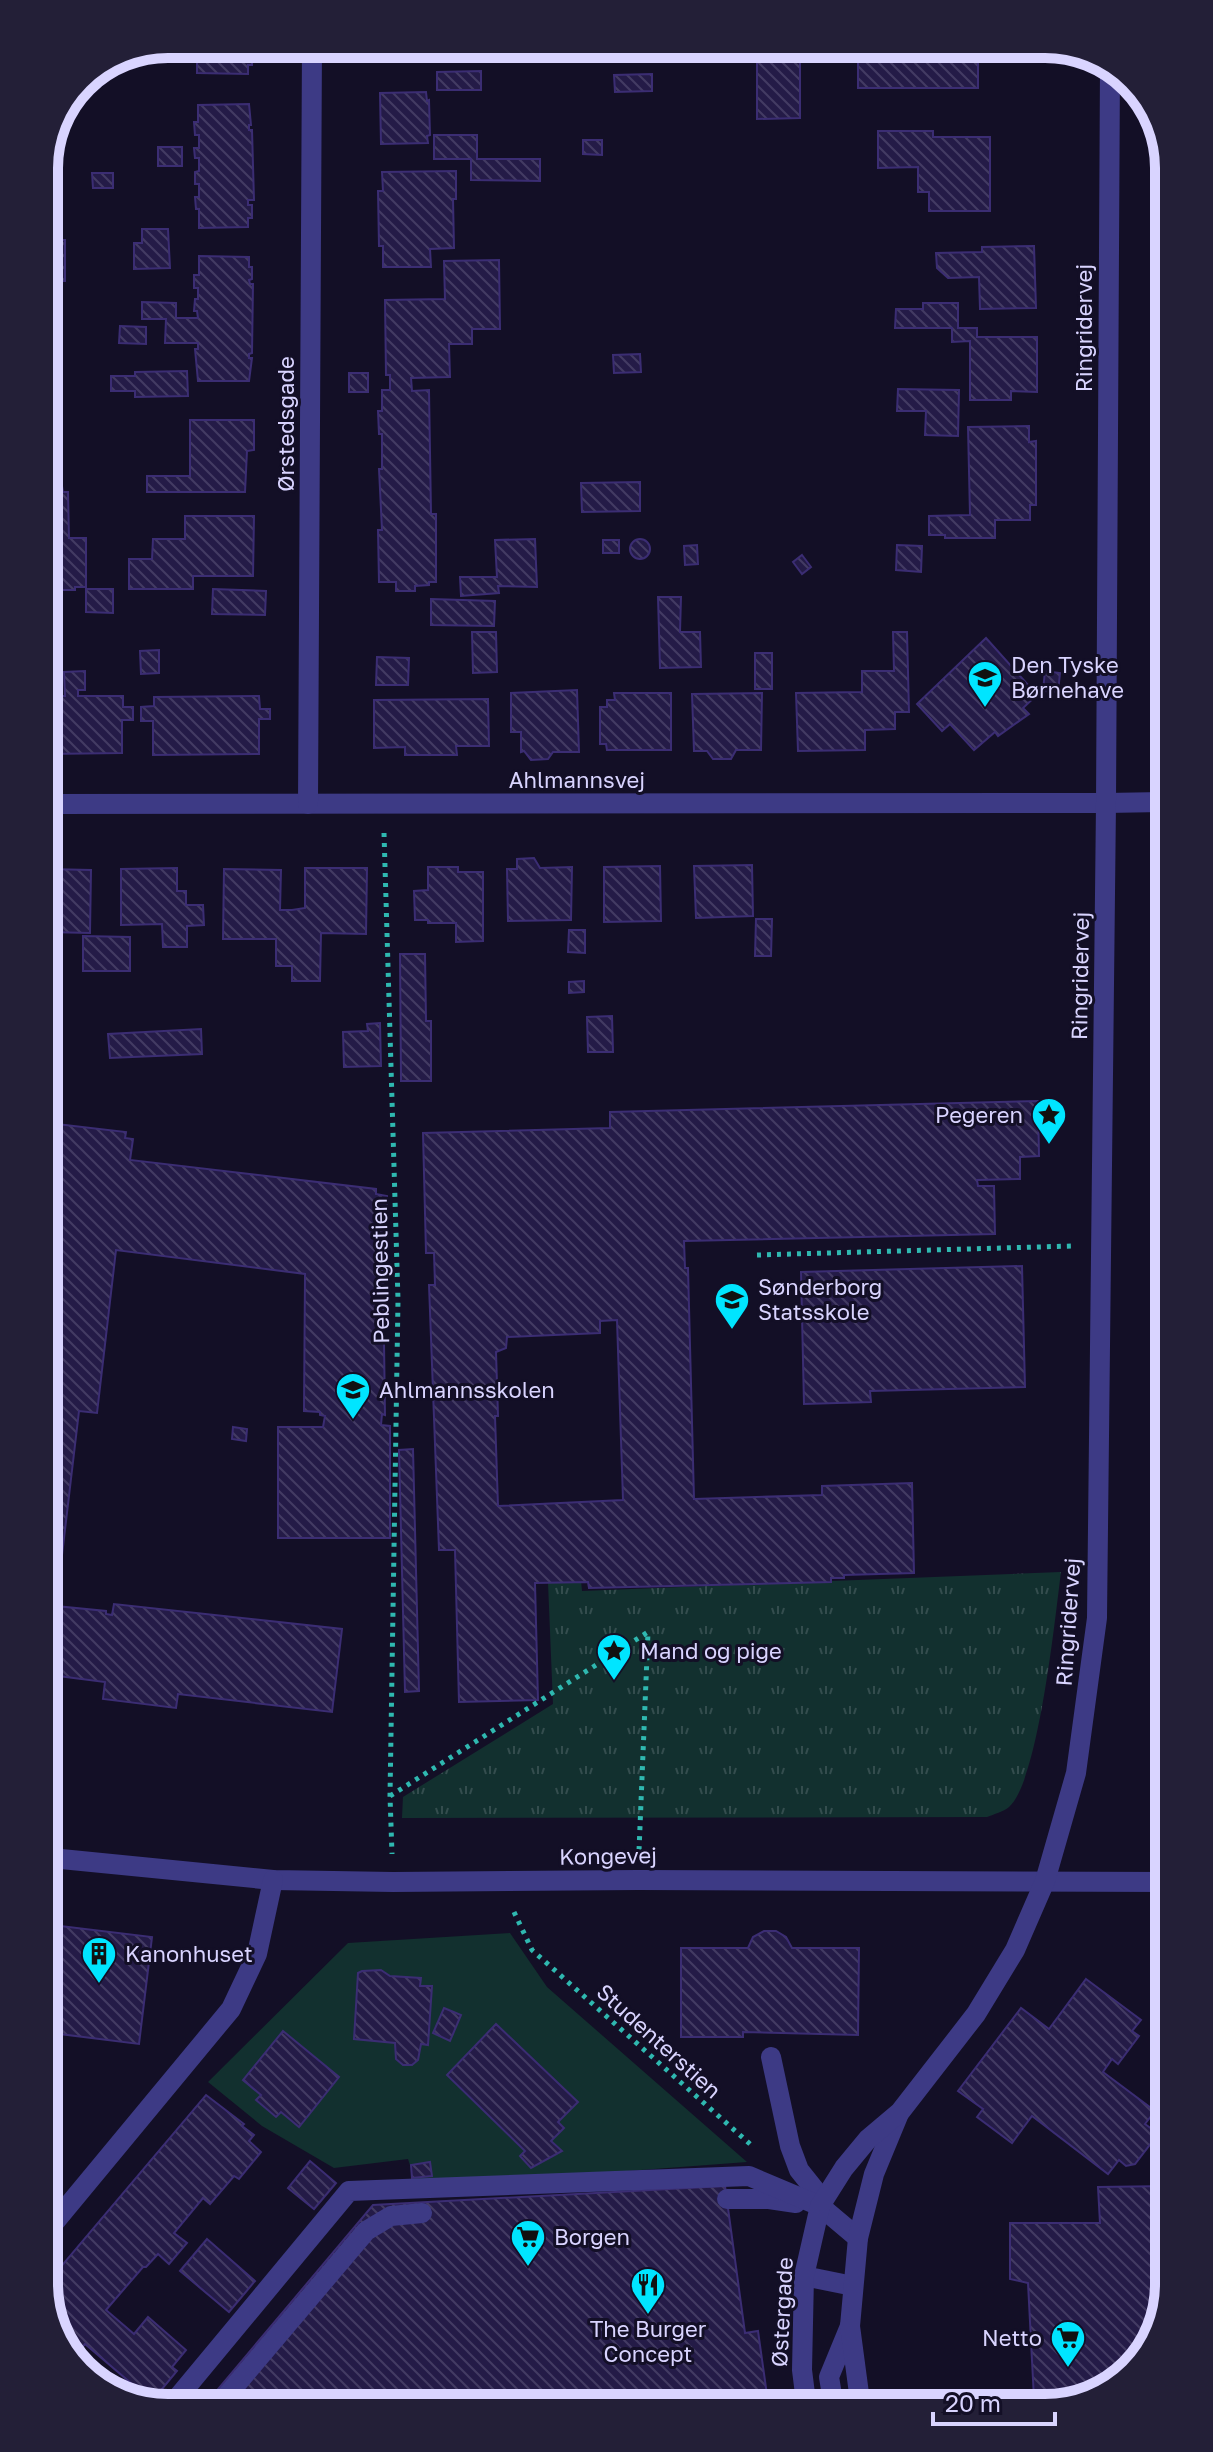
<svg xmlns="http://www.w3.org/2000/svg" width="1213" height="2452" font-family="'Golos Text',sans-serif">
<style>
.green{fill:#12302f}
.park{fill:url(#park-tufts)}
.building{fill:url(#building-back-hatch);stroke:#3b2d73;stroke-width:2;fill-rule:evenodd}
.lines{fill:none;stroke-linecap:round;stroke-linejoin:round}
.path{stroke:#2fb8b0;stroke-width:5;stroke-dasharray:4 6;stroke-linecap:butt}
.service{stroke:#3d3a85;stroke-width:20}
.minor{stroke:#3d3a85;stroke-width:20}
.tertiary{stroke:#3d3a85;stroke-width:20}
.labels{text-anchor:middle;stroke-width:6;stroke-linejoin:round;paint-order:stroke}
.street-label{font-size:22px;fill:#d9d4ff;stroke:#130f26}
.poi-label{font-size:22px;fill:#d9d4ff;stroke:#130f26;text-anchor:start}
.rim{fill:none;stroke:#d9d4ff;stroke-width:10}
</style>
<defs>
<pattern id="park-tufts" width="24" height="20" patternUnits="userSpaceOnUse" patternTransform="scale(2)"><rect width="24" height="20" fill="#12302f"/><path d="M3 7l-1-3M5 7V3M7 7l1-3M15 17l-1-3M17 17v-4M19 17l1-3" fill="none" stroke="#344d4e"/></pattern>
<pattern id="building-back-hatch" width="6" height="6" patternUnits="userSpaceOnUse" patternTransform="scale(2)"><rect width="6" height="6" fill="#241b47"/><path d="M-1 5l2 2M0 0l6 6M5-1l2 2" fill="none" stroke="#433b63"/></pattern>
</defs>
<rect width="100%" height="100%" fill="#130f26"/>
<!-- green -->
<path class="green" d="M510,1933L547,1987L747,2162L417,2187L408,2159L334,2168L262,2126L208,2082L348,1943Z"/>
<!-- park -->
<path class="park" d="M1061,1572C1055,1617 1039,1780 1009,1807C1003,1812 994,1814 987,1817L402,1818L403,1797L553,1704L548,1582L581,1581L582,1591Z"/>
<!-- building -->
<g class="building">
<path d="M194,44H253V47H249L248,52H252V65H248V74L197,73V55H193Z"/>
<path d="M385,44H443V61L385,62Z"/>
<path d="M872,44H978V88H858V56H872Z"/>
<path d="M757,62H800V118L757,119Z"/>
<path d="M481,71V90H437V72Z"/>
<path d="M652,74V91L615,92L614,75Z"/>
<path d="M426,92L427,101L429,100L430,135L427,136L428,143L381,144L380,93Z"/>
<path d="M249,104L251,125H249V130H252L254,200H248V205H252V218H248V227L199,228V209H196L195,197H199V184H195V172L199,171V158H195L194,148H199V135H195L194,122H198V105Z"/>
<path d="M878,131H933V137H990V211H929V192H918V167L878,168Z"/>
<path d="M434,135H477V159H540V181L471,180V159H434Z"/>
<path d="M583,140H602V155L583,154Z"/>
<rect x="158" y="147" width="24" height="19"/>
<path d="M456,171V199H453L454,248L430,249L431,267H383V246H379L378,191H383L382,172Z"/>
<path d="M92,173H113V188H93Z"/>
<path d="M142,229H168L170,268L134,269V243H142Z"/>
<rect x="45" y="240" width="20" height="41"/>
<path d="M1034,246L1036,308L980,309L979,277L948,278L937,268L936,253L982,252V247Z"/>
<path d="M199,256L249,257V267H252V279L249,280L250,284H253L252,353L249,354V358H252L249,381H198L195,349H198V343H165L166,319H142V302L176,303V318H198L197,311H194L195,299H198V288H194V275H199Z"/>
<path d="M499,260L500,329H472V344H449L450,377L411,378L412,391L429,390L431,514H436V582H429V585L415,586V591H396V582H379L378,530H382L379,469H382V434H379L378,411H382V390H390V375H386L385,300L445,299L444,261Z"/>
<path d="M923,303H958V328H977V337H1037V392L1011,391V400H970V341L952,342V328H895L896,309H923Z"/>
<path d="M120,326L146,327V344L119,343Z"/>
<path d="M640,354L641,372L614,373L613,355Z"/>
<path d="M187,371L188,396L135,397V391H111V376H135V372Z"/>
<rect x="349" y="373" width="19" height="19"/>
<path d="M898,389L959,390L958,436L925,435L926,411H897Z"/>
<path d="M190,420H254V450L247,451L245,492H147V476H190Z"/>
<path d="M1029,426V442L1036,441V505H1030V520H995V538H945V535H929V516L970,515L968,427Z"/>
<path d="M640,482V511L582,512L581,483Z"/>
<path d="M51,486H62L63,492H68L69,538H86V587H75V590H46V492H51Z"/>
<path d="M185,516H254L253,576H193V589H129V559H152L153,539H185Z"/>
<circle cx="640" cy="549" r="10"/>
<path d="M535,539L537,587L498,586L499,593L461,596L460,577H497L495,540Z"/>
<rect x="603" y="540" width="16" height="13"/>
<path d="M697,545L698,564L685,565L684,546Z"/>
<path d="M897,545L922,546L921,572L896,570Z"/>
<path d="M802,555L811,567L802,574L793,562Z"/>
<path d="M86,589H113V613L86,612Z"/>
<path d="M213,589L266,591L265,615L212,614Z"/>
<path d="M658,597H681L680,632H700L701,667L660,668Z"/>
<path d="M431,599L495,601L494,626L431,625Z"/>
<path d="M472,632H496L497,672L473,673Z"/>
<path d="M893,632H907L909,712H895V729L865,730V750L798,751L796,693L862,692V671H894Z"/>
<path d="M986,638L1037,695L1023,708L1029,714L998,736L995,732L974,750L950,724L942,731L917,704Z"/>
<path d="M159,650V673L141,674L140,651Z"/>
<rect x="755" y="653" width="17" height="36"/>
<path d="M377,657L409,658L408,685H376Z"/>
<path d="M85,671V690H78V696H123V707H133V720H122V753L47,754L46,696H65L64,672Z"/>
<path d="M1045,671L1060,673L1058,692L1043,691Z"/>
<path d="M577,690L579,752H553L548,759L531,760L524,751L521,752V732H511V693Z"/>
<path d="M614,693H671V750H607L606,744H600V707H607V700H615Z"/>
<path d="M762,693L761,750H736L731,759H713L707,751H694L692,694Z"/>
<path d="M259,696L260,709H270V719H259V754L153,755V721H141V707L154,706V697Z"/>
<path d="M488,699L489,746H456L457,755H405V747L374,748V700Z"/>
<path d="M534,858L540,868L572,867L571,920L508,921L507,869H517V859Z"/>
<path d="M752,865L753,916L696,918L694,866Z"/>
<path d="M660,866L661,921L604,922V867Z"/>
<path d="M428,867H458V872H483V941L456,942V923H428V920H415L414,891L428,890Z"/>
<path d="M177,868V891H186V905H203L204,925L187,926V947H163L162,924L121,925V869Z"/>
<path d="M305,868H367L366,934L321,933L320,981H292V966H276V939H223L224,869L281,870L280,910H292L305,908Z"/>
<path d="M47,869L91,870L90,933L47,932Z"/>
<path d="M756,919H772L771,956H755Z"/>
<path d="M569,930H585V953L568,952Z"/>
<path d="M83,936L130,937V971H83Z"/>
<path d="M400,954H425L426,1021H431V1081H401Z"/>
<path d="M584,981V992L569,993V982Z"/>
<path d="M612,1016L613,1052H588L587,1017Z"/>
<path d="M380,1023L381,1066L344,1067L343,1032L368,1031L367,1024Z"/>
<path d="M201,1029L202,1054L110,1058L108,1034Z"/>
<rect x="48" y="1051" width="9" height="23"/>
<path d="M1038,1101L1039,1156L1020,1157V1179L977,1180L978,1186H994L995,1234L684,1241L685,1268H688L694,1499L822,1495V1486L912,1483L914,1573L844,1575V1578H831V1582L589,1588L588,1582L535,1583L538,1700L459,1702L455,1550H439L429,1285H435L434,1253H426L423,1133L610,1128V1112ZM617,1320L623,1500L498,1506L495,1416H498L496,1352L506,1348L507,1337L600,1333V1321Z"/>
<path d="M48,1123L126,1132L125,1138L133,1139L130,1160L376,1189V1194L387,1196L386,1268H383L385,1415L382,1414L381,1425L390,1426V1538H278V1427H323L325,1416L320,1415V1412L304,1411L305,1274L116,1250L97,1413L79,1411L56,1606L106,1611V1614L112,1615L114,1604L342,1629L332,1712L178,1694L176,1708L103,1699L105,1682L51,1675Z"/>
<path d="M1022,1266L1025,1387L870,1391L871,1402L804,1404L801,1272Z"/>
<path d="M233,1427L247,1429L246,1441L232,1439Z"/>
<path d="M413,1449L419,1691L405,1692L399,1450Z"/>
<path d="M52,1925L152,1937L139,2044L52,2033Z"/>
<path d="M764,1931H776L786,1937L792,1948H859L858,2035L743,2032V2037H681V1948H748L753,1937Z"/>
<path d="M381,1970L390,1976L421,1978L420,1986H432L428,2045L421,2044L418,2060L412,2065H403L396,2059L395,2043L354,2039L358,1973L362,1971Z"/>
<path d="M1086,1979L1141,2020L1132,2031L1139,2036L1118,2064L1112,2059L1103,2072L1155,2111L1145,2124L1152,2129L1155,2138L1135,2164L1126,2166L1119,2160L1108,2174L1032,2116L1012,2143L977,2117L983,2109L958,2091L1021,2008L1049,2029Z"/>
<path d="M444,2008L461,2015L450,2041L433,2033Z"/>
<path d="M496,2024L578,2102L558,2122L564,2128L551,2141L562,2151L531,2168L520,2156L525,2151L447,2075Z"/>
<path d="M283,2031L339,2077L299,2127L281,2112L276,2117L256,2100L261,2095L243,2080Z"/>
<path d="M206,2095L244,2124L242,2126L254,2135L249,2141L261,2152L239,2179L234,2176L210,2204L203,2198L174,2233L187,2243L169,2264L158,2254L146,2267H143L106,2310L134,2334L148,2317L186,2350L172,2367L177,2371L152,2401L85,2344L74,2357L53,2331V2276Z"/>
<path d="M310,2161L336,2183L314,2209L288,2188Z"/>
<path d="M430,2162L432,2176L412,2178L411,2165Z"/>
<path d="M725,2186L745,2333L758,2331L768,2402L203,2407L373,2205Z"/>
<path d="M1169,2186V2285L1148,2353L1092,2399H1034L1028,2283L1010,2279V2223H1100L1098,2187Z"/>
<path d="M207,2239L255,2281L229,2312L180,2271Z"/>
</g>
<g class="lines">
<!-- path -->
<g class="path">
<path d="M384,833L398,1300L390,1796L392,1854"/>
<path d="M757,1255L1072,1246"/>
<path d="M390,1796L648,1632L639,1851"/>
<path d="M514,1912L532,1950L750,2144"/>
</g>
<!-- service -->
<g class="service">
<path d="M1106,803L1163,802"/>
<path d="M771,2057L790,2146L799,2170L823,2200"/>
<path d="M727,2199H769L796,2203"/>
<path d="M833,2401L829,2377L850,2326"/>
<path d="M217,2407L366,2231L391,2216L422,2213"/>
<path d="M169,2408L349,2191L749,2176L820,2206"/>
</g>
<!-- minor -->
<g class="minor">
<path d="M47,804L1106,803"/>
<path d="M308,804L312,44"/>
</g>
<!-- tertiary -->
<g class="tertiary">
<path d="M51,1858L273,1880L393,1882L638,1880L1167,1882"/>
<path d="M820,2206L858,2238"/>
<path d="M53,2224L231,2009L257,1954L273,1880"/>
<path d="M804,2276L853,2286"/>
<path d="M860,2401L850,2326L858,2238L874,2174L898,2116"/>
<path d="M806,2402L802,2370L804,2276L820,2206L844,2168L868,2139L900,2112L976,2014L1015,1950L1045,1881L1076,1773L1097,1618L1106,803L1110,65"/>
</g>
</g>
<!-- icons -->
<defs>
<symbol id="school-pin" viewBox="-11 -11 22 30"><path d="M0 17L-7.5 6A9.5 9.5 0 1 1 7.5 6Z" fill="#00e5ff" stroke="#130f26"/><path d="M0-5L7-2L0 1L-7-2ZM-4 1L0 2.5L4 1V4Q0 6-4 4Z" fill="#111"/></symbol>
<symbol id="sight-pin" viewBox="-11 -11 22 30"><path d="M0 17L-7.5 6A9.5 9.5 0 1 1 7.5 6Z" fill="#00e5ff" stroke="#130f26"/><path d="M0-6L1.8-2.2L6-1.7L2.9 1.2L3.7 5.4L0 3.3L-3.7 5.4L-2.9 1.2L-6-1.7L-1.8-2.2Z" fill="#111"/></symbol>
<symbol id="building-pin" viewBox="-11 -11 22 30"><path d="M0 17L-7.5 6A9.5 9.5 0 1 1 7.5 6Z" fill="#00e5ff" stroke="#130f26"/><path d="M-4-6H4V6H1V3H-1V6H-4ZM-2.5-4.3h1.7v1.8h-1.7ZM.8-4.3h1.7v1.8H.8ZM-2.5-1h1.7V.8h-1.7ZM.8-1h1.7V.8H.8Z" fill="#111"/></symbol>
<symbol id="supermarket-pin" viewBox="-11 -11 22 30"><path d="M0 17L-7.5 6A9.5 9.5 0 1 1 7.5 6Z" fill="#00e5ff" stroke="#130f26"/><path d="M-6-5.5h2.5l.6 2H6L4.5 2H-2.5L-4.4-4H-6ZM-1.5 3.2a1.3 1.3 0 1 0 .1 0ZM3 3.2a1.3 1.3 0 1 0 .1 0Z" fill="#111"/></symbol>
<symbol id="restaurant-pin" viewBox="-11 -11 22 30"><path d="M0 17L-7.5 6A9.5 9.5 0 1 1 7.5 6Z" fill="#00e5ff" stroke="#130f26"/><path d="M-5-6h1v4h1v-4h1v4h1v-4h1v5L-1.5 .5V6h-2V.5L-5-1ZM5-6V6H3V1.5H1.5Q1.5-4 5-6Z" fill="#111"/></symbol>
</defs>
<g fill-rule="evenodd">
<use href="#school-pin" x="965" y="658" width="40" height="54"/>
<use href="#sight-pin" x="1029" y="1095" width="40" height="54"/>
<use href="#school-pin" x="712" y="1280" width="40" height="54"/>
<use href="#school-pin" x="333" y="1370" width="40" height="54"/>
<use href="#sight-pin" x="594" y="1631" width="40" height="54"/>
<use href="#building-pin" x="79" y="1934" width="40" height="54"/>
<use href="#supermarket-pin" x="508" y="2217" width="40" height="54"/>
<use href="#restaurant-pin" x="628" y="2265" width="40" height="54"/>
<use href="#supermarket-pin" x="1048" y="2318" width="40" height="54"/>
</g>
<g class="labels">
<!-- street labels -->
<g class="street-label">
<text transform="translate(1084 328) rotate(-90)" y="8">Ringridervej</text>
<text transform="translate(286 424) rotate(-90)" y="8">Ørstedsgade</text>
<text x="577" y="788">Ahlmannsvej</text>
<text transform="translate(1080 976) rotate(-89)" y="8">Ringridervej</text>
<text transform="translate(380 1271) rotate(-91)" y="8">Peblingestien</text>
<text transform="translate(1068 1622) rotate(-86)" y="8">Ringridervej</text>
<text transform="translate(608 1856) rotate(-1)" y="8">Kongevej</text>
<text transform="translate(659 2041) rotate(42)" y="8">Studenterstien</text>
<text transform="translate(782 2312) rotate(-87)" y="8">Østergade</text>
</g>
<!-- poi labels -->
<g class="poi-label">
<text x="1011" y="673">Den Tyske<tspan x="1011" dy="25">Børnehave</tspan></text>
<text x="1023" y="1123" text-anchor="end">Pegeren</text>
<text x="758" y="1295">Sønderborg<tspan x="758" dy="25">Statsskole</tspan></text>
<text x="379" y="1398">Ahlmannsskolen</text>
<text x="640" y="1659">Mand og pige</text>
<text x="125" y="1962">Kanonhuset</text>
<text x="554" y="2245">Borgen</text>
<text x="648" y="2337" text-anchor="middle">The Burger<tspan x="648" dy="25">Concept</tspan></text>
<text x="1042" y="2346" text-anchor="end">Netto</text>
</g>
</g>
<!-- crop -->
<path d="M0 0H1213V2452H0ZM168 58H1045A110 110 0 0 1 1155 168V2284A110 110 0 0 1 1045 2394H168A110 110 0 0 1 58 2284V168A110 110 0 0 1 168 58Z" fill="#231f37" fill-rule="evenodd"/>
<path class="rim" d="M168 58H1045A110 110 0 0 1 1155 168V2284A110 110 0 0 1 1045 2394H168A110 110 0 0 1 58 2284V168A110 110 0 0 1 168 58Z"/>
<!-- scale -->
<path d="M933 2412v12h122v-12" fill="none" stroke="#d9d4ff" stroke-width="4"/>
<text x="945" y="2412" font-size="24" fill="#d9d4ff" stroke="#130f26" stroke-width="6" paint-order="stroke">20 m</text>
</svg>
